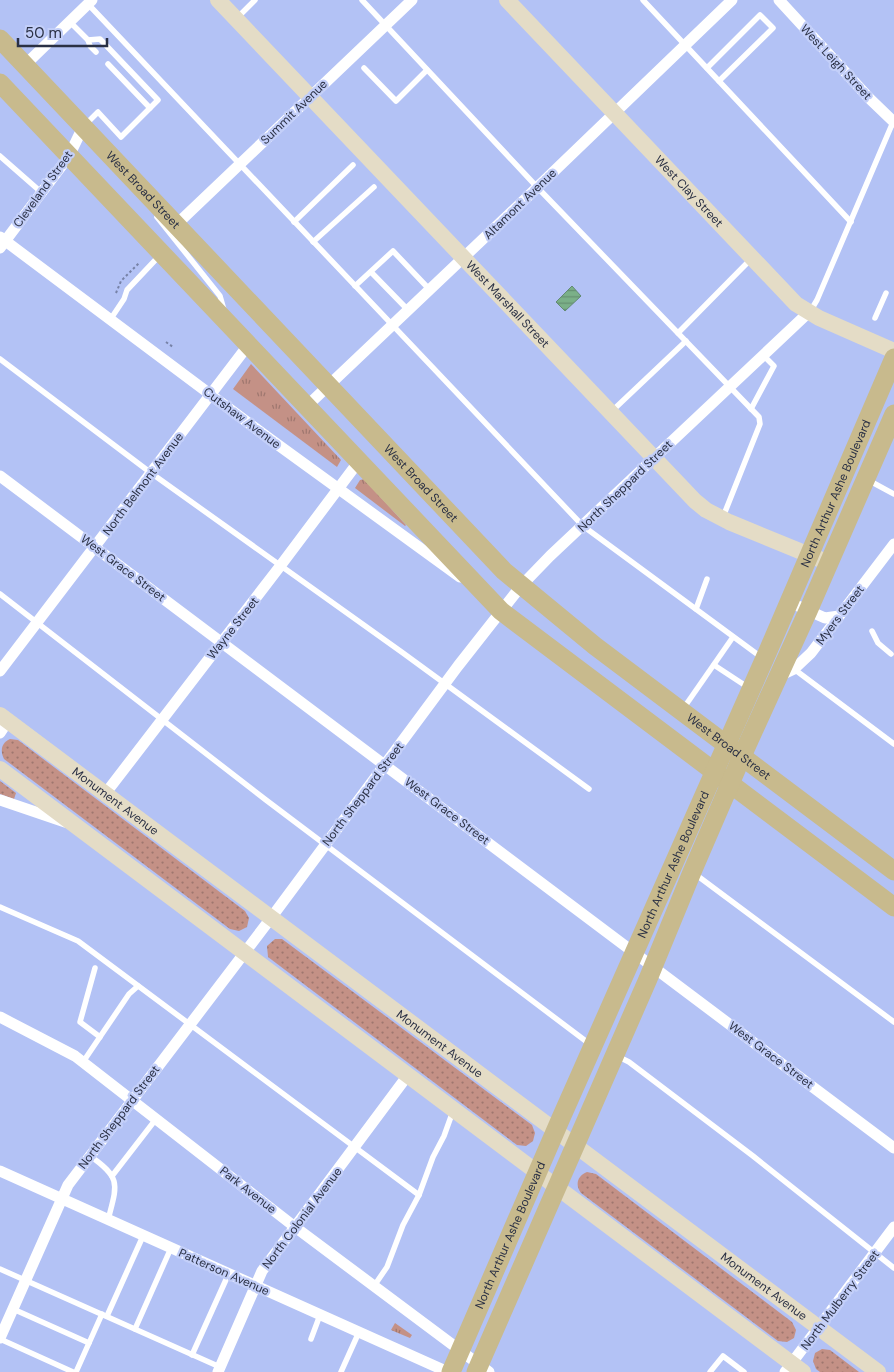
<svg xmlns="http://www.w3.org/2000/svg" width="894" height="1372" font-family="'DM Sans',sans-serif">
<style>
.grass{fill:url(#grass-dots)}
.park{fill:url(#park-tufts)}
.water{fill:url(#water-rules);stroke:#638a74}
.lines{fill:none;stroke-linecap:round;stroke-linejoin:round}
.path{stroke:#7782a7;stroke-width:2;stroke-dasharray:2.5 2.5;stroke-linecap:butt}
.lane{stroke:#fff;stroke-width:5.5}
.street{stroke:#fff;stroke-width:11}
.secondary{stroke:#e4dcc6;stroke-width:16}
.primary{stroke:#c8ba8d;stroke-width:19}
.labels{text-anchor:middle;stroke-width:4.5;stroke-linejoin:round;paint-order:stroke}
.street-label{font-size:12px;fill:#2a3044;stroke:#c3cff9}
</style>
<defs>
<pattern id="grass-dots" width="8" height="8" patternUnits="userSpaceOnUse" patternTransform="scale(1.25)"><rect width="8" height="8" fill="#c49186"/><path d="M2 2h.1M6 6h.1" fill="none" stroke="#9f776f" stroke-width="1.8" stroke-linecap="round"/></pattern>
<pattern id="park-tufts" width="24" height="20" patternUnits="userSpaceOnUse" patternTransform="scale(1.25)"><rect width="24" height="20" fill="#c49186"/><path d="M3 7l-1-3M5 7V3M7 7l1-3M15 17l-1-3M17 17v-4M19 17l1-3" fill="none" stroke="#9f776f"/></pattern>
<pattern id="water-rules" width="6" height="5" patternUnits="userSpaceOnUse" patternTransform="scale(1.25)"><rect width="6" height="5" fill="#7bb088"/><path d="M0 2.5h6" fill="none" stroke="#659071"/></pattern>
</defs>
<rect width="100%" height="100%" fill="#b3c2f5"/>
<!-- grass -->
<g class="grass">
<path d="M10,739L18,740L245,911L249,918L247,927L239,931L230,929L4,759C0,751 1,743 10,739Z"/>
<path d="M0,781L16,793L14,799L0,794Z"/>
<path d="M275,939H282L532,1125L535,1133L533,1141L526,1146L517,1145L268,957L267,946Z"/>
<path d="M587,1172L596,1174L792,1322L796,1330L794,1338L787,1342L778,1341L581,1193C575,1185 577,1176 587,1172Z"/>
<path d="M822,1349L830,1350L859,1372H820L816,1369L813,1361L815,1353Z"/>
</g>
<!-- park -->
<g class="park">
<path d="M251,364L341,460L337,467L233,389Z"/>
<path d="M364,479L406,525L405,526L355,488L360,480Z"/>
<path d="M395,1323L412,1335L410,1338L391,1330Z"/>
</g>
<!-- water -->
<path class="water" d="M572,286L581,296L565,311L556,302Z"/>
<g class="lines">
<!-- path -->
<g class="path">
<path d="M116,293L121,281L139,263"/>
<path d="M166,342L173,347"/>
</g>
<!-- lane -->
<g class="lane">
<path d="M362,0L537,187L759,417L760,424L723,517"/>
<path d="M643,0L851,222"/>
<path d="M88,4L583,526L761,657"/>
<path d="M237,18L255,0"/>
<path d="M70,22L88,40L100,39L158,100L121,137L98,112L85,125"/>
<path d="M88,40L90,46L96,52"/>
<path d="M108,64L150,108"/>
<path d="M364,68L396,101L427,70"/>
<path d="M707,68L760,15L773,28L719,81"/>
<path d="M0,156L41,192"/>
<path d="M157,217L220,296L224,310"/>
<path d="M294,222L353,165"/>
<path d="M313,242L374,187"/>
<path d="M371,272L408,310"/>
<path d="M355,286L393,251L430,290"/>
<path d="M811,310L817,300L893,122"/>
<path d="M875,318L886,293"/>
<path d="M110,320L124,299L127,290L160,255"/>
<path d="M678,333L751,259"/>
<path d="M0,359L151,473L403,653L589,789"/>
<path d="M751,409L774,366L763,355"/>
<path d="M612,411L686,341"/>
<path d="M868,480L894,494"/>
<path d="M0,594L266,800L591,1045"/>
<path d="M696,609L707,579"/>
<path d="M872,631L878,643L891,654"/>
<path d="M714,665L749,688"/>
<path d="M794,669L894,744"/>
<path d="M683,709L733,637"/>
<path d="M695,874L894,1022"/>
<path d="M0,907L78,941L419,1195"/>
<path d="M95,968L80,1022L100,1037"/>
<path d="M617,1056L629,1062L753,1156L894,1268"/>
<path d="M83,1062L129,994L138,986"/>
<path d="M90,1156C122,1178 117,1185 108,1220"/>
<path d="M112,1176L156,1119"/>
<path d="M0,1269L220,1367"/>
<path d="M374,1286L387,1267L403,1225L419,1195L433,1157L444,1136L453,1111"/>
<path d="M13,1309L89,1343L102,1314"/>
<path d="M107,1316L143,1236"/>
<path d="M135,1329L171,1248"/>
<path d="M0,1339L73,1372"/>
<path d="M311,1339L320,1315"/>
<path d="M192,1355L229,1273"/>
<path d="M76,1372L89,1343"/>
<path d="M341,1372L359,1332"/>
<path d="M710,1372L723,1356L744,1372"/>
</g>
<!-- street -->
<g class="street">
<path d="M779,0L870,99L894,122"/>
<path d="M25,65L92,0"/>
<path d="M176,225L412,0"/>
<path d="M0,237L270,439L460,577"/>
<path d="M0,248L69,156L83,127"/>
<path d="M307,406L521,203L732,0"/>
<path d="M0,476L894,1148"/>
<path d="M789,602L825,618L839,616"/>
<path d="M0,671L249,344"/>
<path d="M779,676L794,669L811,653L894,544"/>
<path d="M0,733L8,721"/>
<path d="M105,794L281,565L359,461"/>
<path d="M0,800L65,822"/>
<path d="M0,1017L75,1056L295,1227L489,1372"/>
<path d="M0,1171L448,1372"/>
<path d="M0,1338L68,1185L271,918L458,666L521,586L550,556L808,313"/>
<path d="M218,1372L262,1271L408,1075"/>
<path d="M785,1372L894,1227"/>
</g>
<!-- secondary -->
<g class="secondary">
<path id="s1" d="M218,0L695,501L706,510L729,522L829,563"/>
<path id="s2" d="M507,0L796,304L819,318L894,351"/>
<path id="s3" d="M0,715L878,1372"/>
<path d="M0,769L803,1372"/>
</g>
<!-- primary -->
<g class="primary">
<path id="s4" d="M0,39L504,571L595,646L894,871"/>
<path d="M0,83L501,611L894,907"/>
<path id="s5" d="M451,1372L561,1118L768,651L894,358"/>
<path d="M476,1372L648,979L692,872L742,756L808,611L894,414"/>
</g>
</g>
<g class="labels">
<!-- street labels -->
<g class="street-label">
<text transform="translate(836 62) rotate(47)" y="4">West Leigh Street</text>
<text transform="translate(294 112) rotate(-44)" y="4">Summit Avenue</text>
<text transform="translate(43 189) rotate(-54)" y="4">Cleveland Street</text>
<text dy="4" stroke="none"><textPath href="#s4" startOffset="208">West Broad Street</textPath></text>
<text dy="4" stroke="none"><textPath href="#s2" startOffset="264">West Clay Street</textPath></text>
<text transform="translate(520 204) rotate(-44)" y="4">Altamont Avenue</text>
<text dy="4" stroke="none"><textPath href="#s1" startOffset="420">West Marshall Street</textPath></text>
<text transform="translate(242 418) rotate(37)" y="4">Cutshaw Avenue</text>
<text dy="4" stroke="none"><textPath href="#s4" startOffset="612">West Broad Street</textPath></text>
<text transform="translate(143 484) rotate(-53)" y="4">North Belmont Avenue</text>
<text transform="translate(625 486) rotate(-44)" y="4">North Sheppard Street</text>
<text dy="4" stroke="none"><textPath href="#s5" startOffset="959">North Arthur Ashe Boulevard</textPath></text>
<text transform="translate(123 568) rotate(37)" y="4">West Grace Street</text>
<text transform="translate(840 615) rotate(-53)" y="4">Myers Street</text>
<text transform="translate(233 628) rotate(-52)" y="4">Wayne Street</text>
<text dy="4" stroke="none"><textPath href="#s4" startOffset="1018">West Broad Street</textPath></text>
<text transform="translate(363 794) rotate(-53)" y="4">North Sheppard Street</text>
<text dy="4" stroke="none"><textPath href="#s3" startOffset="144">Monument Avenue</textPath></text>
<text transform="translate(447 811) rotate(37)" y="4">West Grace Street</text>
<text dy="4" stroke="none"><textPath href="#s5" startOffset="554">North Arthur Ashe Boulevard</textPath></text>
<text dy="4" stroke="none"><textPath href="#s3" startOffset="549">Monument Avenue</textPath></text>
<text transform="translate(771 1055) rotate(37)" y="4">West Grace Street</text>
<text transform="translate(119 1117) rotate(-53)" y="4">North Sheppard Street</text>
<text transform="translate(248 1190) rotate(38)" y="4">Park Avenue</text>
<text transform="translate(302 1218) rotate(-53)" y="4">North Colonial Avenue</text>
<text dy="4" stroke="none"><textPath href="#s5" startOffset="149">North Arthur Ashe Boulevard</textPath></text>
<text transform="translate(224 1272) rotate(24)" y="4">Patterson Avenue</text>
<text dy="4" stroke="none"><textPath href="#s3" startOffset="954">Monument Avenue</textPath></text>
<text transform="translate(840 1300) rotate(-53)" y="4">North Mulberry Street</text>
</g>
</g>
<!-- scale -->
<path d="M18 38v8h89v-8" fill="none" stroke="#2a3044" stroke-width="2.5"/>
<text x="25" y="38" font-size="15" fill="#2a3044" stroke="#c3cff9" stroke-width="4" paint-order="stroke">50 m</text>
</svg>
